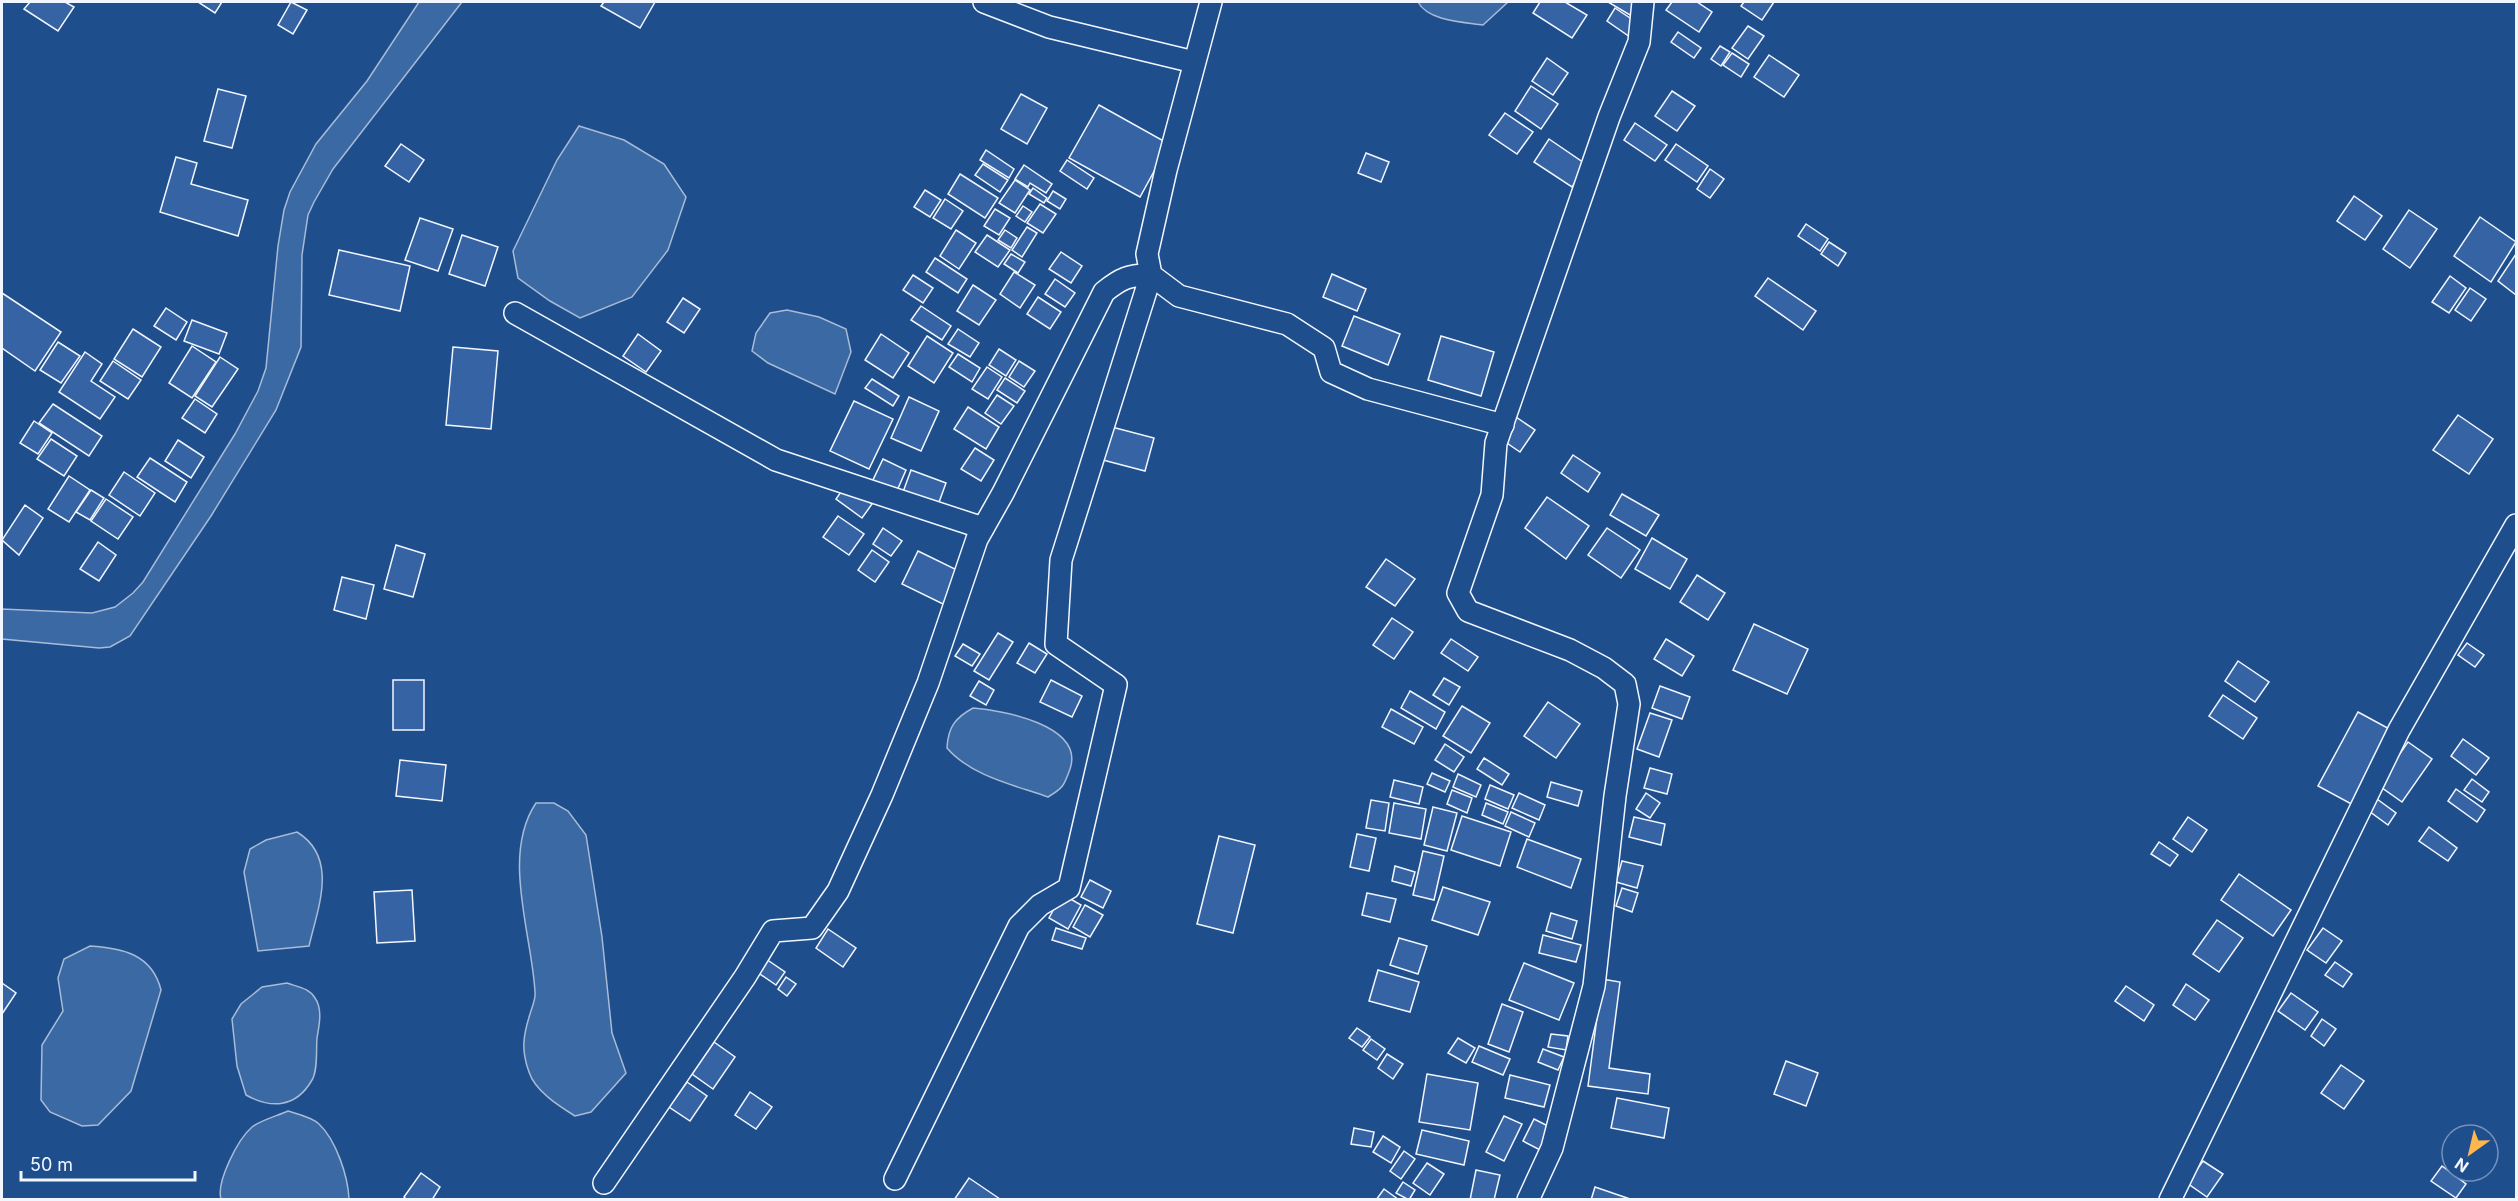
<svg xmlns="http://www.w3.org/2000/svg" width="2518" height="1201" font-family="Inter,sans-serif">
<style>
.water{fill:#3b69a3;stroke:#a8bbd7;stroke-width:1.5}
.building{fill:#3563a3;stroke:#f2f6ff;stroke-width:1.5}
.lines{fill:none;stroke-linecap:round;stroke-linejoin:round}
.street-casing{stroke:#f2f6ff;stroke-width:24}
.street{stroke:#1f4e8c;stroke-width:21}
</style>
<rect width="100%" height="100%" fill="#1f4e8c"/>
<!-- water -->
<g class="water">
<path d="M419,2H462L333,169L314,202L308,215L302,255L301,347L276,410L211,516L130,636L110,647L99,648L2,639V609L92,613L115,607L133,593L143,582L235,434L258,391L266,368L278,246L284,210L290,192L316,144L367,81Z"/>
<path d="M1418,2H1508L1483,25C1463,22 1428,21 1418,2Z"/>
<path d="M579,126L624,140L664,164L686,197L668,250L632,297L580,318L550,301L518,278L513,251L557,160Z"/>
<path d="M787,310L819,317L846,329L851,352L835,394L768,363L752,351L756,333L770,313Z"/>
<path d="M973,708C1001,710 1085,725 1070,769C1064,786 1063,788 1048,797C1014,785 971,776 947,748C948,727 955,718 973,708Z"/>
<path d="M536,803H554L568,811L586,835L602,937L612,1033L626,1073L591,1112L575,1116C559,1106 535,1091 529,1072C521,1050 523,1036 530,1014C532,1007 536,999 535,992C532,934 501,855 536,803Z"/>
<path d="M297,832C339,858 318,907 309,946L258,951L244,872L250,849L266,840Z"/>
<path d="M90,946C122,948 152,954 161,990L131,1091L98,1125L82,1126L50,1112L41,1100L42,1045L63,1011L58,978L64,959Z"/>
<path d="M287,983C298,987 309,988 315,998C323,1009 319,1026 317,1038C316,1050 318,1070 312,1080C296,1108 271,1109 246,1095L237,1066L232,1019L241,1004L262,987Z"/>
<path d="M288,1111C297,1114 312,1117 319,1124C336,1140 348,1176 349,1199H221C216,1182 238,1139 252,1127C261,1120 277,1116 288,1111Z"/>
</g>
<!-- building -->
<g class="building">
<path d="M30,2H65L74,7L58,31L24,9Z"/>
<path d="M198,2H222L215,13Z"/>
<path d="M291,2L307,10L293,34L278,25Z"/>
<path d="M604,2H655L640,28L601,6Z"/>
<path d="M1540,2H1565L1587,15L1572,38L1533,13Z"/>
<path d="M1608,2H1639L1630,15Z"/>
<path d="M1672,2H1697L1712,12L1699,32L1666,10Z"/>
<path d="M1744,2H1774L1762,20L1741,6Z"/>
<path d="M1615,8L1639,24L1630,37L1607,21Z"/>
<path d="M1748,26L1764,36L1748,59L1732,48Z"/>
<path d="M1678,32L1701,48L1694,58L1671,42Z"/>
<path d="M1720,46L1730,52L1721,66L1711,59Z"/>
<path d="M1732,53L1749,64L1741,77L1723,65Z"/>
<path d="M1769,55L1799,75L1784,97L1754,77Z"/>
<path d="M1547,58L1568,73L1553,95L1532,81Z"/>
<path d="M1531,86L1558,104L1541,129L1515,111Z"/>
<path d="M218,89L246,96L232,148L204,141Z"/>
<path d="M1672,91L1695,106L1677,131L1655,116Z"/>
<path d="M1021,94L1047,108L1027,144L1001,129Z"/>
<path d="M1099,105L1169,144L1140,197L1069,158Z"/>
<path d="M1505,113L1533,132L1517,154L1489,135Z"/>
<path d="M1635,123L1667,145L1655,161L1624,140Z"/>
<path d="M1549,139L1587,165L1572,187L1534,162Z"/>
<path d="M401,144L424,160L409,182L385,166Z"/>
<path d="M1676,144L1708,166L1697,182L1665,160Z"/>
<path d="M986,150L1014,169L1009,178L980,160Z"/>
<path d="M1366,153L1389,162L1381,182L1358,173Z"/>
<path d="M176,157L197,163L191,184L248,200L238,236L160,212Z"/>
<path d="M1067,160L1094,178L1087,189L1060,171Z"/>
<path d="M983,164L1008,180L1000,192L975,175Z"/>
<path d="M1024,165L1052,184L1046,193L1030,183L1028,187L1015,179Z"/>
<path d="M1710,169L1724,179L1710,198L1697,189Z"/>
<path d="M960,174L998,198L985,218L948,194Z"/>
<path d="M1015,180L1030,190L1015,213L999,203Z"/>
<path d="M1033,188L1047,198L1044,203L1029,194Z"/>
<path d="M925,190L941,200L930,217L914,207Z"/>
<path d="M1053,191L1066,199L1060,209L1047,201Z"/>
<path d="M2354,196L2382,216L2365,240L2337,221Z"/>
<path d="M945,199L963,211L951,229L933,218Z"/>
<path d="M1040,204L1056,214L1043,233L1027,223Z"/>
<path d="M1023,206L1032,212L1025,222L1016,216Z"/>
<path d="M995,209L1010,218L999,235L984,226Z"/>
<path d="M2409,210L2437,229L2410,268L2383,249Z"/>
<path d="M2480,217L2516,242L2491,282L2454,256Z"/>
<path d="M420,218L453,229L438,271L405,260Z"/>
<path d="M1806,224L1828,239L1820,251L1798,236Z"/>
<path d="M1027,227L1037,233L1022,257L1012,250Z"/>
<path d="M956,230L976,243L959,269L940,256Z"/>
<path d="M1005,230L1017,238L1011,248L998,240Z"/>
<path d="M462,235L498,247L485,286L449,274Z"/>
<path d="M987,235L1010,250L998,267L975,252Z"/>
<path d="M1829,242L1846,253L1838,266L1821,254Z"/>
<path d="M339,250L410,266L400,311L329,295Z"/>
<path d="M1061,252L1082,266L1071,283L1049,269Z"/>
<path d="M1011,254L1025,262L1018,273L1004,264Z"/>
<path d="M2516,254V295L2498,281Z"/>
<path d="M935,258L967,279L958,293L926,272Z"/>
<path d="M1014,272L1035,285L1020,308L1000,294Z"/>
<path d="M1332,274L1366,289L1357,311L1323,297Z"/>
<path d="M913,275L933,288L923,303L903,290Z"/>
<path d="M2450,276L2466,288L2449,313L2432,302Z"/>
<path d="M1768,278L1816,311L1803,330L1755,296Z"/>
<path d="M1055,279L1075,293L1065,307L1045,294Z"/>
<path d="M973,285L996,300L979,325L957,311Z"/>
<path d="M2470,288L2486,299L2471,321L2455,310Z"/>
<path d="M2,293L61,332L35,371L2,348Z"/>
<path d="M1038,297L1061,312L1050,329L1027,314Z"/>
<path d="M683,298L700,309L684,333L667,322Z"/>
<path d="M921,306L951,326L942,340L911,320Z"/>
<path d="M166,308L187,322L176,340L154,326Z"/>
<path d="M1354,316L1400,334L1388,365L1342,346Z"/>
<path d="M192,320L227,333L219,354L184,341Z"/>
<path d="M133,329L161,347L142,377L114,359Z"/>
<path d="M958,329L979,343L970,357L948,344Z"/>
<path d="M638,334L661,351L646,372L623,356Z"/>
<path d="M881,334L909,353L893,378L865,360Z"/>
<path d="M927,336L953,353L934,383L908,366Z"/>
<path d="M1441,336L1494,352L1481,396L1428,380Z"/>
<path d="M58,342L80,356L61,383L40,370Z"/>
<path d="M192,346L216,362L192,398L169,383Z"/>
<path d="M453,347L498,351L491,429L446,425Z"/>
<path d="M999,349L1016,360L1006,376L989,365Z"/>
<path d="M85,352L102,364L91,381L115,397L100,419L59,392Z"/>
<path d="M958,354L980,368L972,382L949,367Z"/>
<path d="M220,357L238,369L212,407L195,396Z"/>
<path d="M113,361L141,380L128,399L100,381Z"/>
<path d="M1019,361L1035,371L1024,387L1009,377Z"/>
<path d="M987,367L1002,377L988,399L972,389Z"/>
<path d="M1005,378L1025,391L1017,403L997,390Z"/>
<path d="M872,379L899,396L893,406L865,388Z"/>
<path d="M997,395L1014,406L1001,424L985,413Z"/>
<path d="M909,397L939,411L921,451L891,438Z"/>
<path d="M195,399L217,414L205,433L182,418Z"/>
<path d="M854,401L893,419L869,469L830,451Z"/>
<path d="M53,404L102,436L89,456L39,423Z"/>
<path d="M968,407L999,427L986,449L954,429Z"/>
<path d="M2458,415L2493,439L2469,474L2433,450Z"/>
<path d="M1516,417L1535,430L1520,452L1501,439Z"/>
<path d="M34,421L52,433L38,454L20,443Z"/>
<path d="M1108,426L1154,438L1145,471L1099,459Z"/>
<path d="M51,439L77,456L64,476L37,459Z"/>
<path d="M178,440L204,457L191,478L165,461Z"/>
<path d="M975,448L994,460L981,481L961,469Z"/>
<path d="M1573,455L1600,473L1588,492L1561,473Z"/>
<path d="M150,458L187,482L175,502L137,477Z"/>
<path d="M883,459L906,470L896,493L872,482Z"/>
<path d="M911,470L946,483L938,505L903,492Z"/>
<path d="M124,472L155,493L140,516L109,495Z"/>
<path d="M69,476L90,490L69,522L48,509Z"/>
<path d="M845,486L872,504L862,518L836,499Z"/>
<path d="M91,490L104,498L90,520L76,512Z"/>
<path d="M1622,494L1659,515L1646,536L1610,515Z"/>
<path d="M1547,497L1589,526L1566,559L1525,528Z"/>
<path d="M106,499L133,517L118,539L91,521Z"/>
<path d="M25,505L43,518L19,555L2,540Z"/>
<path d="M838,516L864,534L849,555L823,537Z"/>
<path d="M883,528L902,541L891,556L873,544Z"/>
<path d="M1607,528L1640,550L1621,578L1588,555Z"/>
<path d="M1652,538L1687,559L1670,589L1635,569Z"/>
<path d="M98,542L116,555L99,581L80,569Z"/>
<path d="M396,545L425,554L413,597L384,589Z"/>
<path d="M872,550L889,562L875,582L858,570Z"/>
<path d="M918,551L959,571L943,604L902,584Z"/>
<path d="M1386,559L1415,579L1395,606L1366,587Z"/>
<path d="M1697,575L1725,593L1708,620L1680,602Z"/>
<path d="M342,577L374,585L366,619L334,610Z"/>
<path d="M1392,618L1413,632L1394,659L1373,645Z"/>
<path d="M1754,624L1808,649L1787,694L1733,670Z"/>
<path d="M998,633L1013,642L989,680L974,671Z"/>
<path d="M1451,639L1478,657L1468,671L1441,653Z"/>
<path d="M1666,639L1694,656L1682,676L1654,659Z"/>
<path d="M1029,643L1047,654L1035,673L1017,663Z"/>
<path d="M2467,643L2484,655L2475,667L2458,655Z"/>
<path d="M963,644L980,654L972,666L955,656Z"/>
<path d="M2238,661L2269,682L2255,702L2225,681Z"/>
<path d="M1444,678L1460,687L1449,705L1433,695Z"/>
<rect x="393" y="680" width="31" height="50"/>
<path d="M1051,680L1082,696L1072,717L1040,702Z"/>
<path d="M979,681L994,690L986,705L970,696Z"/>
<path d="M1660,686L1690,697L1682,719L1652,708Z"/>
<path d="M1410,691L1445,712L1436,729L1401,708Z"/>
<path d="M2223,695L2257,718L2243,739L2209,716Z"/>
<path d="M1548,702L1580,724L1556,758L1524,736Z"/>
<path d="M1462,706L1490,723L1471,753L1443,736Z"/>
<path d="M1391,709L1423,727L1414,744L1382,727Z"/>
<path d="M2358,712L2395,732L2355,806L2318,786Z"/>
<path d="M1650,713L1672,720L1659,757L1637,749Z"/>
<path d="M2463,739L2489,758L2476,775L2451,756Z"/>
<path d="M2408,742L2432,759L2402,802L2378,785Z"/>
<path d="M1445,744L1464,757L1454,772L1435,760Z"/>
<path d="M1484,758L1509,774L1502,785L1477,769Z"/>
<path d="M400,760L446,765L442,801L396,796Z"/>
<path d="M1650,768L1672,774L1667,794L1644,788Z"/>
<path d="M1432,773L1450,781L1445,792L1427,784Z"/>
<path d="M1458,774L1481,785L1476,797L1453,787Z"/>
<path d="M2472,779L2489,792L2482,802L2464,790Z"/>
<path d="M1394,780L1423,787L1419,804L1390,797Z"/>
<path d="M1551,782L1582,791L1578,806L1547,797Z"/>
<path d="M1490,785L1514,795L1508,809L1485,799Z"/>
<path d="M2456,789L2485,810L2477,822L2448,801Z"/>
<path d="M1452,790L1472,798L1467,813L1447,804Z"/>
<path d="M1519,793L1545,805L1539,820L1512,808Z"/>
<path d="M1646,793L1660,803L1650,818L1636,809Z"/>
<path d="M2377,799L2396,813L2388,825L2369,811Z"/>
<path d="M1371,800L1389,803L1385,831L1366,828Z"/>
<path d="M1394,803L1426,809L1421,839L1389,833Z"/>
<path d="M1486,803L1508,812L1503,824L1482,815Z"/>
<path d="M1433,807L1457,813L1447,851L1424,845Z"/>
<path d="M1511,812L1535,823L1529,837L1505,826Z"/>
<path d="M1462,816L1511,832L1500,866L1451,850Z"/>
<path d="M1634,817L1665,824L1661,845L1629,837Z"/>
<path d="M2188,817L2207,830L2192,852L2173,839Z"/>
<path d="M2429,827L2457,848L2448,861L2419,841Z"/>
<path d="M1357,834L1376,838L1369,871L1350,867Z"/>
<path d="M1219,836L1255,845L1233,933L1197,924Z"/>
<path d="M1527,839L1581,859L1571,888L1517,867Z"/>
<path d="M2159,842L2178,855L2170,866L2151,854Z"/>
<path d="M1423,851L1444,856L1434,900L1413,895Z"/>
<path d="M1622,861L1643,866L1637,888L1616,882Z"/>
<path d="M1395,866L1415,872L1411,886L1392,881Z"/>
<path d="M2239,874L2291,910L2273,936L2221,900Z"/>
<path d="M1090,880L1111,891L1103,908L1081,897Z"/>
<path d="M1443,887L1490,902L1478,935L1432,920Z"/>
<path d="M1622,888L1638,893L1632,912L1616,906Z"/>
<path d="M412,890L415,941L377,943L374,892Z"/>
<path d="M1367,893L1396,899L1390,922L1362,915Z"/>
<path d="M1062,894L1081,905L1068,929L1049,918Z"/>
<path d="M1085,905L1103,915L1090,937L1073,927Z"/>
<path d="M1551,913L1577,921L1572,939L1546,931Z"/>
<path d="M2217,920L2243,938L2219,972L2193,954Z"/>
<path d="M1056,928L1086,938L1082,949L1052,940Z"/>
<path d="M2323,928L2342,941L2326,963L2307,950Z"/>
<path d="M828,929L856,948L843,967L816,948Z"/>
<path d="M1543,935L1581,945L1576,962L1539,953Z"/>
<path d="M1399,938L1427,946L1418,974L1390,965Z"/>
<path d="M766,959L785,972L776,985L757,972Z"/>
<path d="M2335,962L2352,974L2343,987L2325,975Z"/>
<path d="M1524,963L1574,983L1559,1020L1509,1000Z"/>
<path d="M1378,970L1419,982L1410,1012L1369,1001Z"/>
<path d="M786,977L796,984L787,996L778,989Z"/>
<path d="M1602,979L1620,982L1609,1068L1650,1074L1648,1094L1588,1086Z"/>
<path d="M2,983L16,993L2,1014Z"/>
<path d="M2186,984L2209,1000L2195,1020L2173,1005Z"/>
<path d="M2126,986L2154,1005L2144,1021L2115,1001Z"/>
<path d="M2291,993L2318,1012L2305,1030L2278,1011Z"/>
<path d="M1502,1004L1523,1012L1509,1052L1488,1044Z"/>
<path d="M2322,1019L2336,1029L2324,1046L2311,1036Z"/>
<path d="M1357,1028L1370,1037L1362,1047L1349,1038Z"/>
<path d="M1551,1034L1568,1036L1566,1050L1548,1047Z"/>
<path d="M1458,1038L1475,1048L1466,1063L1448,1053Z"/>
<path d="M1371,1039L1385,1049L1377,1060L1363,1050Z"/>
<path d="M714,1042L735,1057L713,1089L692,1074Z"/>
<path d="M1479,1046L1510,1059L1503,1075L1472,1062Z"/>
<path d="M1543,1049L1564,1057L1558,1070L1538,1062Z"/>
<path d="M1387,1054L1403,1064L1393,1079L1378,1068Z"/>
<path d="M1786,1061L1818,1073L1806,1106L1774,1094Z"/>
<path d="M2341,1065L2364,1081L2344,1109L2321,1093Z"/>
<path d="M1427,1074L1478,1083L1470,1130L1419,1122Z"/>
<path d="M1510,1075L1550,1085L1544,1107L1505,1098Z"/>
<path d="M687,1082L707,1096L690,1121L669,1107Z"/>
<path d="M750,1092L772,1107L756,1129L735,1115Z"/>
<path d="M1617,1098L1669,1108L1664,1138L1611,1128Z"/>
<path d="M1504,1116L1522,1124L1504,1161L1486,1152Z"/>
<path d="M1534,1119L1552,1128L1540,1150L1523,1141Z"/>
<path d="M1354,1128L1374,1132L1371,1147L1351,1144Z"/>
<path d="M1422,1130L1469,1141L1464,1165L1416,1154Z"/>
<path d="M1383,1136L1400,1147L1391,1163L1373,1152Z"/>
<path d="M1404,1151L1415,1159L1401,1179L1390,1171Z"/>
<path d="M2203,1161L2223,1174L2207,1197L2187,1183Z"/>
<path d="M1427,1163L1444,1174L1430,1195L1413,1183Z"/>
<path d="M2442,1166L2466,1184L2456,1198L2431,1181Z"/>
<path d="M1476,1170L1500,1175L1494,1200H1470Z"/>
<path d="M421,1173L440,1187L432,1200H407L404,1197Z"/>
<path d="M969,1178L1000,1199L999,1200H954Z"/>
<path d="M1403,1182L1415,1190L1409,1200L1396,1193Z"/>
<path d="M1595,1187L1633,1200H1591Z"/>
<path d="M1384,1189L1399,1200H1376Z"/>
</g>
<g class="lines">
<defs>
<g id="street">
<path d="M984,2L1049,27L1194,62"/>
<path d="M1211,2L1166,170L1147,254L1151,275L1179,296L1287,324L1324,348L1331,372L1368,389L1503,425"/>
<path d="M515,313L776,460L983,528"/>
<path d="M604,1183L745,977L773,931L812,928L838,891L882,795L928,683L977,539L1003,493L1104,292C1120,279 1130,274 1151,275L1061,560L1056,644L1116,685L1069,888L1040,905L1019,926L895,1179"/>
<path d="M1528,1200L1552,1148L1594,986L1615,796L1629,704L1625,684L1604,668L1570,650L1468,611L1458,593L1492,495L1496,443L1609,117L1639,42L1643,2"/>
<path d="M2170,1200L2399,730L2516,525"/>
</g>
</defs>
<!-- street casing -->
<use href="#street" class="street-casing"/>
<!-- street -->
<use href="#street" class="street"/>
</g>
<!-- border -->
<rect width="2518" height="1201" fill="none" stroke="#f2f6ff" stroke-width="6"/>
<!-- north arrow -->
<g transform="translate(2470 1153) rotate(214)"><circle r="28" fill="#1f4e8c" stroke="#7391ba" stroke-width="1.5"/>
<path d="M0-4.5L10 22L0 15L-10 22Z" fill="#ffb74d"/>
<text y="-9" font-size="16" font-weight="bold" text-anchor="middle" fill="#f2f6ff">N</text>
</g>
<!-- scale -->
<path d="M21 1171v9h174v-9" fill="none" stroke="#f2f6ff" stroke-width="3"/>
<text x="30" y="1171" font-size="18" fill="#f2f6ff" stroke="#1f4e8c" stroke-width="4.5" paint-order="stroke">50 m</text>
</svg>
